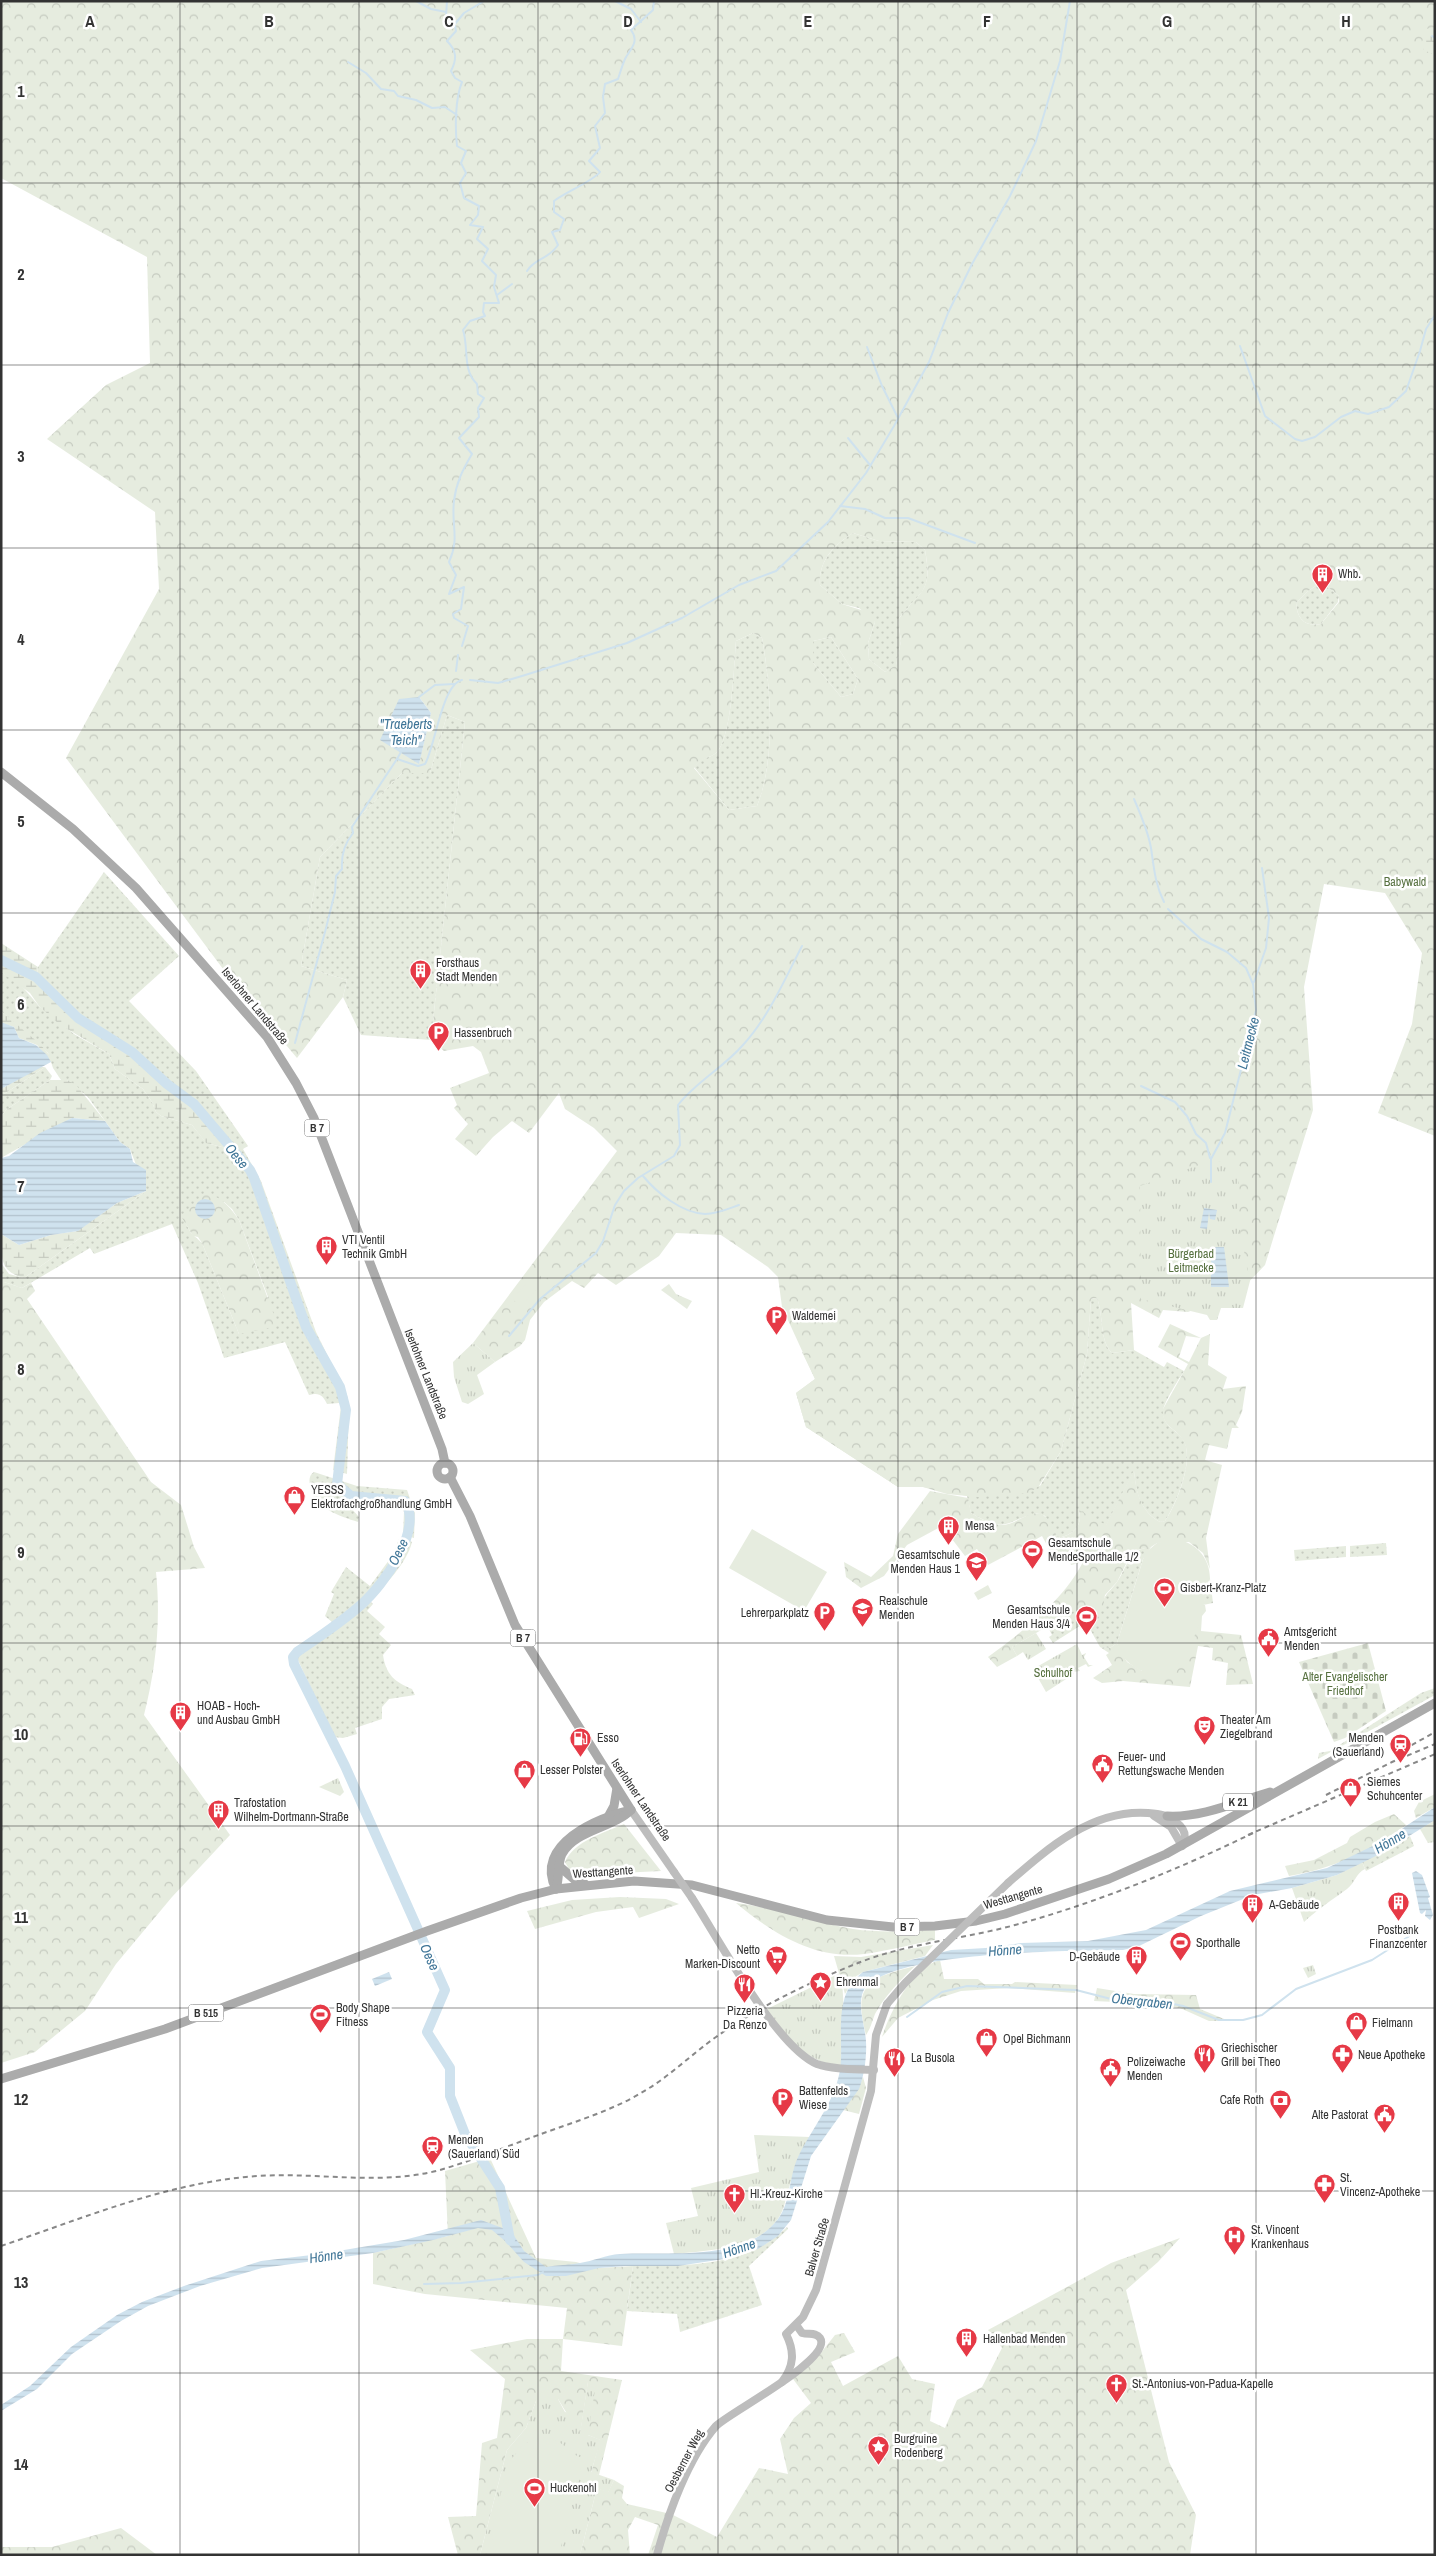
<svg xmlns="http://www.w3.org/2000/svg" width="1436" height="2556" font-family="'Archivo Narrow',sans-serif">
<style>
.grass{fill:url(#grass-dots);fill-rule:evenodd}
.forest{fill:url(#forest-crowns);fill-rule:evenodd}
.wetland{fill:url(#wetland-marsh)}
.cemetery{fill:url(#cemetery-stones)}
.park{fill:url(#park-tufts)}
.garden{fill:#e6ecdf}
.water{fill:url(#water-rules)}
.lines{fill:none;stroke-linecap:round;stroke-linejoin:round}
.stream{stroke:#cfe2ee;stroke-width:2}
.river{stroke:#cfe2ee;stroke-width:10}
.secondary{stroke:#bdbdbd;stroke-width:8}
.primary{stroke:#ababab;stroke-width:9}
.rail{stroke:#888;stroke-width:2;stroke-dasharray:5 4;stroke-linecap:butt}
.secondary-bridge{stroke:#bdbdbd;stroke-width:8}
.grid{fill:none;stroke:#333;stroke-width:1;stroke-opacity:0.55}
.labels{text-anchor:middle;stroke-width:5;stroke-linejoin:round;paint-order:stroke}
.shield{fill:#fff;stroke:#707070;stroke-width:1}
.shield-label{font-size:11px;font-weight:bold;fill:#333}
.poi-label{font-size:12px;fill:#333;stroke:#fff;text-anchor:start}
.park-label{font-size:12px;fill:#56703f;stroke:#fff}
.street-label{font-size:12px;fill:#333;stroke:#fff}
.water-label{font-size:14px;font-style:italic;fill:#3f7597;stroke:#fff}
.grid-label{font-size:16px;text-anchor:middle;font-weight:bold;fill:#333;stroke:#fff;stroke-width:5;stroke-linejoin:round;paint-order:stroke}
</style>
<defs>
<pattern id="grass-dots" width="8" height="8" patternUnits="userSpaceOnUse" patternTransform="scale(1.25)"><rect width="8" height="8" fill="#e6ecdf"/><path d="M2 2h.1M6 6h.1" fill="none" stroke="#c6cbc0" stroke-width="1.8" stroke-linecap="round"/></pattern>
<pattern id="forest-crowns" width="20" height="18" patternUnits="userSpaceOnUse" patternTransform="scale(1.25)"><rect width="20" height="18" fill="#e6ecdf"/><path d="M2 6a3 3 0 1 1 6 0M12 15a3 3 0 1 1 6 0" fill="none" stroke="#c6cbc0"/></pattern>
<pattern id="wetland-marsh" width="20" height="14" patternUnits="userSpaceOnUse" patternTransform="scale(1.25)"><rect width="20" height="14" fill="#e6ecdf"/><path d="M1 5h8M5 5V1M11 12h8M15 12V8" fill="none" stroke="#c6cbc0"/></pattern>
<pattern id="cemetery-stones" width="16" height="16" patternUnits="userSpaceOnUse" patternTransform="scale(1.25)"><rect width="16" height="16" fill="#e6ecdf"/><path d="M2 7V4a2 2 0 0 1 4 0v3zM10 15v-3a2 2 0 0 1 4 0v3z" fill="#c6cbc0"/></pattern>
<pattern id="park-tufts" width="24" height="20" patternUnits="userSpaceOnUse" patternTransform="scale(1.25)"><rect width="24" height="20" fill="#e6ecdf"/><path d="M3 7l-1-3M5 7V3M7 7l1-3M15 17l-1-3M17 17v-4M19 17l1-3" fill="none" stroke="#c6cbc0"/></pattern>
<pattern id="water-rules" width="6" height="5" patternUnits="userSpaceOnUse" patternTransform="scale(1.25)"><rect width="6" height="5" fill="#cfe2ee"/><path d="M0 2.5h6" fill="none" stroke="#b2c2cd"/></pattern>
</defs>
<rect width="100%" height="100%" fill="#fff"/>
<!-- grass -->
<g class="grass">
<path d="M853,533L879,541L916,542L925,550C933,594 921,589 898,620L901,641L896,666L885,672L869,659L868,643L875,622L859,608L842,604L820,585C818,561 834,545 853,533Z"/>
<path d="M1321,582L1339,596L1338,602L1321,624C1305,627 1297,619 1296,603L1307,592Z"/>
<path d="M753,633L762,638C771,687 776,759 757,806L729,810L694,767C705,754 707,760 716,753C732,740 734,663 736,641Z"/>
<path d="M831,637L858,679L853,694L841,697L813,663V641Z"/>
<path d="M447,715L465,722L431,1040L361,1035L343,997L347,980L301,966L320,857L402,773H430Z"/>
<path d="M104,872L179,956L129,1001L196,1071L248,1146L243,1149L261,1181L316,1332L347,1395L349,1406L347,1474L333,1470L341,1406L339,1403L327,1404C323,1395 319,1392 309,1395L285,1342L224,1358L198,1283L172,1224L94,1254L90,1248L22,1288L1,1281V1263L9,1274L24,1278L146,1191L130,1149L120,1142L88,1097L67,1080H61L53,1068L48,1053L1,1011V972L20,984L39,1006L74,1034L109,1054L115,1069L143,1089L152,1102L156,1112L161,1116L192,1125L204,1140L210,1144L230,1149L207,1115L195,1103L167,1084L132,1051L77,1015L37,975L38,967ZM224,1202L232,1209L239,1220L268,1297L239,1334L202,1243L191,1233L186,1224Z"/>
<path d="M45,1067L52,1076L50,1080L6,1110L1,1117V1096Z"/>
<path d="M1097,1298C1104,1316 1099,1340 1112,1353L1134,1350L1164,1367L1167,1362L1184,1371C1179,1379 1164,1402 1163,1411C1163,1426 1174,1428 1182,1438C1196,1456 1177,1503 1165,1521L1160,1522C1140,1511 1136,1492 1134,1471L1106,1526L1079,1511C1083,1527 1072,1535 1058,1538L1045,1516L1037,1513C1003,1522 1007,1534 971,1513L967,1496L923,1487H898L806,1427L796,1393L815,1379L802,1352L1040,1486L1061,1451L1087,1354L1091,1299Z"/>
<path d="M314,1472L357,1486L407,1490L415,1513L414,1538L403,1535L404,1512L399,1504H369L343,1499L359,1517L358,1522C340,1516 313,1508 310,1486C309,1480 309,1475 314,1472Z"/>
<path d="M399,1539H402C392,1575 361,1602 333,1623L325,1616L334,1594L331,1592L346,1567L370,1586L392,1556Z"/>
<path d="M409,1540L412,1542C407,1563 385,1585 370,1601L373,1604L367,1611L385,1627L379,1634L391,1645L383,1655C386,1675 395,1682 412,1689L415,1695L389,1699L382,1707V1719L355,1728L357,1734L343,1738L334,1737L297,1658C307,1646 320,1639 333,1630C365,1607 395,1578 409,1540Z"/>
<path d="M1386,1543L1387,1555L1350,1557V1546Z"/>
<path d="M1346,1546V1557L1295,1561L1294,1550Z"/>
<path d="M1151,1547L1143,1559L1117,1643L1110,1648L1100,1647L1086,1622L1053,1643L1049,1637L1052,1635L1047,1625L1077,1608L1103,1601C1106,1593 1112,1589 1117,1582C1128,1566 1128,1549 1151,1547Z"/>
<path d="M1210,1579L1213,1603L1203,1605Z"/>
<path d="M1435,1688V1695L1318,1759L1319,1753L1330,1751L1421,1693Z"/>
<path d="M1410,1836L1414,1846L1366,1871L1362,1862Z"/>
<path d="M787,2227L788,2229L749,2266L762,2305L680,2332L677,2314L627,2311L633,2266C685,2266 748,2267 787,2227Z"/>
</g>
<!-- forest -->
<g class="forest">
<path d="M1,1H1435V1136L1378,1113L1412,1024L1422,953L1385,893L1324,884L1304,987L1313,1110L1265,1265L1242,1289L1188,1312L1163,1310L1159,1318L1131,1303L1134,1350L1112,1353C1099,1340 1104,1316 1097,1298L1091,1299L1087,1354L1061,1451L1039,1486L1029,1493L978,1497L947,1494L923,1487H898L806,1427L796,1393L815,1379L782,1307L778,1277L768,1267L721,1235L676,1233L659,1256L616,1285L598,1273L584,1288L572,1281L544,1302L530,1320L525,1340L520,1346L495,1362L473,1343L617,1151L594,1128L565,1109L559,1093L529,1133L512,1121L493,1137L476,1156L455,1139L468,1124L454,1108L457,1105L450,1088L489,1073L481,1052L473,1046L444,1051L431,1040L465,722L447,715L430,773H402L320,857L301,966L347,980L343,997L297,1058L229,977L66,758L159,589L155,512L47,439L106,385L150,363L147,257L1,178ZM853,533L879,541L916,542L925,550C933,593 921,589 898,620L901,641L896,665L885,672L869,659L868,643L875,622L871,613L842,604L820,585C818,561 834,545 853,533ZM1321,582L1339,596V602L1321,624C1305,627 1297,619 1296,603L1307,592ZM753,633L762,638C771,687 776,759 757,806L729,810L694,768C704,755 707,760 716,753C732,740 734,664 736,641ZM831,637L858,679L853,694L841,697L813,663V641ZM419,697L431,713L419,763L401,752Z"/>
<path d="M205,1194C220,1195 231,1208 239,1220L278,1326L239,1334L202,1243L198,1237L193,1236L181,1216Z"/>
<path d="M1,1281L22,1288L31,1283L35,1291L27,1299L151,1482L181,1505L194,1547L205,1568L156,1572C161,1621 156,1668 144,1715L230,1835L172,1897L116,1964L85,2011L35,2052L1,2063Z"/>
<path d="M1170,1324L1201,1338L1210,1334L1208,1365L1227,1377L1223,1389L1246,1386L1242,1412L1236,1425L1239,1428H1232L1227,1449L1209,1445L1205,1460L1222,1465L1206,1538L1210,1569L1203,1553L1189,1542L1157,1543L1151,1547L1137,1550L1131,1554L1117,1582L1105,1595L1103,1607L1093,1619L1086,1621L1077,1609L1012,1647L1017,1656L997,1667L988,1657C1023,1631 1063,1601 1083,1562L1071,1565L1068,1555L1055,1560L1042,1536L988,1565L977,1549L965,1556L942,1526L907,1545L884,1576L861,1588L846,1577L844,1562L871,1577L893,1556L898,1534L930,1491L968,1498L971,1513C982,1519 990,1525 1003,1525C1015,1525 1032,1508 1043,1515C1050,1519 1054,1531 1058,1538C1073,1535 1083,1526 1079,1510L1106,1525L1134,1470C1136,1491 1140,1511 1160,1522L1165,1521C1177,1504 1195,1458 1183,1440C1175,1427 1161,1426 1163,1409L1188,1364L1158,1347ZM1186,1336L1201,1338L1189,1362L1179,1357Z"/>
<path d="M1203,1605H1205L1206,1611L1202,1616L1201,1631L1241,1635L1253,1684L1226,1685L1228,1663L1212,1660L1213,1648L1198,1646L1190,1687L1123,1681L1102,1683L1093,1678L1112,1665L1106,1655L1109,1653L1100,1647L1110,1648L1117,1643L1127,1662L1142,1671Z"/>
<path d="M1435,1794V1807L1416,1818L1414,1811L1419,1802Z"/>
<path d="M1394,1814L1406,1825C1371,1851 1332,1869 1289,1876L1285,1866L1314,1860L1347,1843L1350,1837L1375,1822Z"/>
<path d="M624,1824L661,1871L580,1875L570,1871L565,1862C574,1841 604,1833 624,1824Z"/>
<path d="M620,1897L666,1899L679,1904L639,1918L633,1907L596,1912L535,1929L527,1911L572,1900Z"/>
<path d="M736,1903C776,1908 814,1922 853,1929C880,1933 908,1931 935,1930V1940C912,1944 888,1951 864,1954C815,1960 772,1933 736,1903Z"/>
<path d="M933,1945L925,1956L863,1972L855,1977L845,1994L834,1956L861,1957Z"/>
<path d="M940,1960L944,1979H978L984,1984H1012L1015,1982L1077,1985L1075,1993L1008,1988L961,1991L933,2000L898,2018L882,2037C890,2012 912,1967 940,1960Z"/>
<path d="M915,1966C901,1980 885,1995 875,2014C872,2021 871,2028 866,2035C852,1982 870,1978 915,1966Z"/>
<path d="M1097,1988L1134,1994L1196,1995L1200,2009L1229,2021H1209L1180,2008L1156,2004L1094,2001Z"/>
<path d="M863,2077L866,2088L859,2114L843,2110L858,2089Z"/>
<path d="M490,2158L536,2258L576,2262L599,2268L633,2266L622,2346L563,2339L561,2371L622,2380L599,2475L591,2473L600,2440L588,2435V2382L580,2435L558,2399L536,2401L526,2428L507,2450L480,2555H458L448,2517L476,2516L482,2443L497,2438L505,2379L470,2350L527,2339H563L567,2308L425,2294L373,2284V2253L448,2236L445,2171Z"/>
<path d="M1180,2238L1158,2262L1126,2290L1169,2462L1196,2515L1190,2555H648L658,2525L635,2517L628,2530L630,2555H580L597,2488L608,2492L614,2480L624,2486L622,2498L627,2504L671,2514L717,2537L759,2468L788,2474L780,2439L794,2418L811,2403L793,2379L820,2354L835,2335L844,2333L855,2352L831,2362L843,2386L898,2356L912,2379L935,2384L930,2421L945,2428L957,2400L982,2387L1002,2348L988,2330L1111,2263Z"/>
<path d="M121,2528L157,2555H1V2547H52Z"/>
</g>
<!-- wetland -->
<g class="wetland">
<path d="M1435,27V51L1432,54L1424,50L1421,45L1426,29Z"/>
<path d="M1,943L38,967L37,975L77,1015L132,1051L167,1084L195,1103L207,1115L230,1149L206,1143L192,1125L161,1116L156,1112L152,1102L143,1089L115,1069L109,1054L59,1024L39,1006L30,993L1,972Z"/>
<path d="M1,1011L40,1044L51,1057V1062L37,1045L19,1038L14,1027L2,1023Z"/>
<path d="M39,1067H45L1,1096V1089Z"/>
<path d="M50,1080H67L76,1085L105,1121L72,1118L1,1158V1117L6,1110Z"/>
<path d="M146,1191L24,1278C0,1272 1,1258 1,1234L19,1245L51,1235L77,1231L117,1203Z"/>
</g>
<!-- cemetery -->
<path class="cemetery" d="M1368,1643L1386,1711L1345,1738L1334,1742L1299,1662Z"/>
<!-- park -->
<g class="park">
<path d="M1213,1160L1240,1166L1237,1207L1241,1236L1238,1240L1239,1246H1243L1250,1281L1243,1308H1221L1217,1320H1210L1207,1315L1141,1299L1140,1186Z"/>
<circle cx="545" cy="1273" r="5.5"/>
<path d="M669,1284L676,1294L692,1301L687,1309L661,1290Z"/>
<path d="M473,1343L495,1362L477,1375L484,1394L468,1404L462,1402L454,1377L453,1362Z"/>
<path d="M1036,1633L1046,1649L1028,1660L1023,1652L1017,1656L1012,1647Z"/>
<path d="M1077,1644L1082,1655L1086,1653L1084,1657L1089,1665H1093L1088,1667L1086,1664L1078,1668L1080,1671L1073,1672L1074,1674L1046,1692L1033,1669Z"/>
<path d="M338,1778L344,1792L340,1796L319,1787Z"/>
<path d="M1435,1820V1842L1428,1843L1420,1829Z"/>
<path d="M1362,1862L1365,1869C1356,1873 1355,1883 1347,1889C1332,1900 1318,1909 1304,1922L1292,1888L1337,1875Z"/>
<path d="M1313,1965L1316,1974L1308,1978L1303,1968Z"/>
<path d="M840,1973C847,2003 841,2036 841,2066C803,2062 789,2037 765,2010Z"/>
<path d="M754,2135L810,2137C796,2159 791,2181 784,2206C771,2249 711,2250 674,2254L666,2223L698,2216L691,2188L759,2172Z"/>
<path d="M588,2381L596,2383L588,2435L601,2440L591,2472L614,2480L608,2493L597,2488L580,2555H480L507,2450L526,2428L536,2401L542,2395L551,2394L558,2399L565,2412L575,2414L580,2433Z"/>
</g>
<!-- garden -->
<g class="garden">
<path d="M1153,1231L1161,1235L1156,1246L1148,1243Z"/>
<path d="M531,1279L539,1287L521,1306L512,1299Z"/>
<path d="M752,1529L827,1572L804,1611L729,1568Z"/>
<path d="M1173,1539C1195,1541 1210,1557 1210,1579C1201,1611 1192,1688 1145,1672C1130,1667 1121,1657 1117,1643L1145,1553L1157,1543Z"/>
<path d="M988,1585L992,1593L978,1600L974,1593Z"/>
<path d="M547,2438C565,2440 569,2455 583,2458L559,2555H497L491,2536L508,2463L524,2444L534,2439Z"/>
</g>
<!-- water -->
<g class="water">
<path d="M419,697L431,713L419,764L380,740L399,699Z"/>
<path d="M1,1022L14,1027L19,1038L36,1045L47,1055L51,1062L1,1089Z"/>
<path d="M72,1118L105,1121L120,1142L130,1149L133,1162L146,1170V1191L117,1203L78,1231L51,1235L19,1245L1,1234V1158L9,1156L40,1133Z"/>
<circle cx="205" cy="1209" r="10"/>
<path d="M1204,1208L1217,1210L1215,1220L1210,1219L1209,1212L1207,1229L1200,1228Z"/>
<path d="M1211,1247H1224L1229,1287H1211Z"/>
<path d="M1435,1807V1820L1380,1854L1337,1875L1292,1888L1253,1895L1201,1916L1139,1946L1123,1950C1077,1951 883,1950 863,1992C858,2005 863,2020 865,2033C868,2049 865,2074 859,2089L811,2156L791,2220L778,2236L758,2249L724,2259L678,2266H625L599,2268L566,2276H546L524,2262L505,2241L492,2230L478,2228L433,2240L373,2253L262,2268L200,2286L148,2306L121,2321L72,2354L37,2389L1,2411V2405L30,2386L71,2347L117,2315L142,2302L184,2286L261,2261L320,2254L404,2240L481,2220L511,2231L524,2251L546,2267C557,2265 569,2265 580,2263C593,2261 606,2255 620,2254C668,2251 745,2263 778,2219C791,2202 789,2174 799,2155C815,2123 840,2096 841,2059C842,2028 835,1992 863,1972L951,1950L986,1948L1021,1943L1088,1941L1146,1930L1230,1891L1327,1868L1383,1841Z"/>
<path d="M1416,1871L1422,1875L1430,1897L1428,1898L1433,1915L1430,1920L1425,1916L1426,1910L1422,1914L1420,1913L1412,1873Z"/>
<path d="M389,1972L392,1979L375,1986L372,1979Z"/>
</g>
<g class="lines">
<!-- stream -->
<g class="stream">
<path d="M416,1L431,9L446,12"/>
<path d="M447,1L446,16L455,26L456,31L447,41C457,51 457,59 451,71L455,78L462,82C455,99 455,128 457,146L466,151L461,163L466,173L460,183L464,198L479,206L478,215L470,225L483,227L477,239L488,249L482,261L496,275L494,287L499,303H484L483,312L485,316L470,321L463,330C469,348 462,370 477,384L478,394L484,398L478,408L479,417L459,438L472,454C463,469 456,483 454,501C451,525 460,538 449,562L456,575L449,594L464,587L461,609L453,614L454,618L468,626L462,646"/>
<path d="M615,1L631,9L641,22"/>
<path d="M454,25L464,13L484,1"/>
<path d="M1432,36L1435,38"/>
<path d="M348,62L366,73L381,89L394,91L398,96L416,100L432,108L445,107L457,115"/>
<path d="M527,271C535,258 548,260 558,245L552,232L560,230L564,219L554,212V201C566,192 593,181 600,172L589,161L600,148L595,126L605,113L603,97L605,84L618,79C620,73 622,66 625,59C630,49 640,42 631,30L653,10L654,1"/>
<path d="M497,295L512,284"/>
<path d="M1240,346L1265,416L1295,439L1302,441L1315,437L1341,417L1355,411L1368,414L1389,407L1406,391L1420,351L1426,329L1435,315"/>
<path d="M867,347L882,386L898,418"/>
<path d="M848,438L870,465"/>
<path d="M840,506L865,509L885,518H908L975,543"/>
<path d="M456,671L458,655"/>
<path d="M470,680L498,683L522,676L627,643L682,618L739,585L776,571L828,522L866,473L894,426L929,362L948,313L972,264L1010,196L1036,141L1060,61L1070,1"/>
<path d="M419,697L435,685L454,684"/>
<path d="M397,759L401,752"/>
<path d="M1134,799C1141,815 1148,831 1151,848C1154,868 1155,884 1164,902"/>
<path d="M1168,909L1201,939L1227,952L1246,968L1253,984L1256,1010L1225,1133L1211,1159V1182"/>
<path d="M1254,982L1266,948L1269,918L1262,868"/>
<path d="M295,1043L325,932L335,892L336,876L342,869C341,856 345,843 353,833L352,827L397,759L418,766L425,764C435,747 442,684 462,680"/>
<path d="M1141,1086L1175,1102L1187,1116L1196,1134L1206,1143L1210,1158"/>
<path d="M643,1176C657,1193 682,1213 705,1214C717,1214 728,1209 739,1205"/>
<path d="M509,1336L540,1299L596,1253L603,1241L615,1205L624,1191L638,1178L674,1156L680,1145L678,1105C697,1081 723,1068 743,1045C768,1018 785,979 802,946"/>
<path d="M907,2017L942,1992L967,1986L1076,1990L1115,2000H1155L1183,2006L1219,2020H1243L1262,2015L1296,1989L1372,1960L1408,1937L1418,1927"/>
<path d="M424,2284L461,2283L538,2275L543,2272"/>
</g>
<!-- river -->
<path class="river" d="M1,960L36,977L78,1018L132,1052L167,1084L194,1104L250,1170L254,1178L306,1327L340,1387L346,1410L337,1484L351,1496L405,1501C423,1531 384,1584 362,1604C342,1622 319,1637 297,1652L293,1657L294,1664L345,1766L445,1990L427,2032L450,2068V2096L465,2134L500,2188L510,2240"/>
<!-- secondary -->
<g class="secondary">
<path d="M631,1810L674,1872"/>
<path d="M1154,1816L1171,1827L1182,1846"/>
<path d="M1008,1883C1048,1848 1092,1809 1148,1813C1160,1814 1168,1815 1177,1823C1185,1829 1187,1836 1182,1846"/>
<path d="M692,1898C718,1938 776,2047 817,2064C834,2070 856,2069 874,2070"/>
<path d="M782,2382C794,2366 795,2352 786,2334L803,2317L816,2290L871,2091L876,2035L887,2004"/>
<path d="M657,2555C668,2514 688,2458 716,2426C728,2413 834,2359 820,2338C816,2332 809,2335 802,2333L797,2326"/>
</g>
<!-- primary -->
<g class="primary">
<path d="M1,772L73,829L136,888L267,1037L296,1083L314,1118L442,1449L445,1463"/>
<circle cx="445" cy="1471" r="8"/>
<path d="M450,1477L470,1516L515,1625L631,1810"/>
<path d="M1167,1816C1202,1818 1236,1802 1270,1792"/>
<path d="M608,1817L614,1806L617,1788"/>
<path d="M559,1866L575,1880L585,1884"/>
<path d="M556,1889C533,1845 598,1817 631,1810"/>
<path d="M556,1889C560,1877 557,1865 562,1854C575,1830 613,1828 631,1810"/>
<path d="M1,2079L165,2029L427,1931L521,1898L556,1889L634,1881L692,1885L827,1920L893,1927L935,1926L976,1921L1005,1914L1109,1879L1166,1854L1435,1703"/>
</g>
<!-- rail -->
<g class="rail">
<path d="M1396,1754L1435,1732"/>
<path d="M1326,1795L1392,1762L1435,1744"/>
<path d="M1248,1835L1435,1754"/>
<path d="M1,2246C81,2219 161,2185 246,2177C311,2170 376,2187 440,2170C474,2160 508,2146 541,2134C577,2121 614,2110 646,2090C671,2075 692,2054 716,2037C758,2007 810,1982 858,1963C908,1943 964,1939 1015,1925C1096,1903 1177,1870 1253,1833"/>
</g>
<!-- secondary-bridge -->
<g class="secondary-bridge">
<path d="M674,1872L692,1898"/>
<path d="M887,2004L905,1983L1008,1883"/>
</g>
</g>
<!-- grid -->
<path class="grid" d="M180,1V2555M359,1V2555M538,1V2555M718,1V2555M898,1V2555M1077,1V2555M1256,1V2555M1,183H1435M1,365H1435M1,548H1435M1,730H1435M1,913H1435M1,1095H1435M1,1278H1435M1,1461H1435M1,1643H1435M1,1826H1435M1,2008H1435M1,2191H1435M1,2373H1435"/>
<!-- icons -->
<defs>
<symbol id="building-pin" viewBox="-11 -11 22 30"><path d="M0 17L-7.5 6A9.5 9.5 0 1 1 7.5 6Z" fill="#e63946" stroke="#fff"/><path d="M-4-6H4V6H1V3H-1V6H-4ZM-2.5-4.3h1.7v1.8h-1.7ZM.8-4.3h1.7v1.8H.8ZM-2.5-1h1.7V.8h-1.7ZM.8-1h1.7V.8H.8Z" fill="#fff"/></symbol>
<symbol id="parking-pin" viewBox="-11 -11 22 30"><path d="M0 17L-7.5 6A9.5 9.5 0 1 1 7.5 6Z" fill="#e63946" stroke="#fff"/><path d="M-3.5-5.5H1a3.5 3.5 0 0 1 0 7H-1V5.5H-3.5ZM-1-3.4V-.6H.8a1.4 1.4 0 0 0 0-2.8Z" fill="#fff"/></symbol>
<symbol id="shop-pin" viewBox="-11 -11 22 30"><path d="M0 17L-7.5 6A9.5 9.5 0 1 1 7.5 6Z" fill="#e63946" stroke="#fff"/><path d="M-5-2.5h2.3a2.7 3.5 0 0 1 5.4 0H5L5.5 6h-11ZM-1.5-2.5h3a1.5 2.3 0 0 0-3 0Z" fill="#fff"/></symbol>
<symbol id="stadium-pin" viewBox="-11 -11 22 30"><path d="M0 17L-7.5 6A9.5 9.5 0 1 1 7.5 6Z" fill="#e63946" stroke="#fff"/><path d="M0-5a6.5 5 0 1 0 0 10a6.5 5 0 1 0 0-10ZM-3.5-1.8h7v3.6h-7Z" fill="#fff"/></symbol>
<symbol id="school-pin" viewBox="-11 -11 22 30"><path d="M0 17L-7.5 6A9.5 9.5 0 1 1 7.5 6Z" fill="#e63946" stroke="#fff"/><path d="M0-5L7-2L0 1L-7-2ZM-4 1L0 2.5L4 1V4Q0 6-4 4Z" fill="#fff"/></symbol>
<symbol id="civic-pin" viewBox="-11 -11 22 30"><path d="M0 17L-7.5 6A9.5 9.5 0 1 1 7.5 6Z" fill="#e63946" stroke="#fff"/><path d="M-.6-6.5H3V-4.5H.6V-3L4-1V1h2V6H-6V1h2V-1L-.6-3ZM-1.2 2.5V6h2.4V2.5Z" fill="#fff"/></symbol>
<symbol id="theatre-pin" viewBox="-11 -11 22 30"><path d="M0 17L-7.5 6A9.5 9.5 0 1 1 7.5 6Z" fill="#e63946" stroke="#fff"/><path d="M-5-5.5Q0-4 5-5.5V0Q5 5 0 6Q-5 5-5 0ZM-3.3-2.5H-1v1.5H-3.3ZM1-2.5H3.3v1.5H1ZM-2.8 1Q0 5.5 2.8 1Z" fill="#fff"/></symbol>
<symbol id="fuel-pin" viewBox="-11 -11 22 30"><path d="M0 17L-7.5 6A9.5 9.5 0 1 1 7.5 6Z" fill="#e63946" stroke="#fff"/><path d="M-5.5-6h7V0h2V4h1.3V-2.5L3-4.5l.8-.8L6-3V5H2.5V1h-1V6h-7ZM-4.2-4.7v3.2H.2V-4.7Z" fill="#fff"/></symbol>
<symbol id="station-pin" viewBox="-11 -11 22 30"><path d="M0 17L-7.5 6A9.5 9.5 0 1 1 7.5 6Z" fill="#e63946" stroke="#fff"/><path d="M-3-6H3Q5-6 5-4V2Q5 4 3 4L4.5 6H3L1.5 4h-3L-3 6H-4.5L-3 4Q-5 4-5 2V-4Q-5-6-3-6ZM-3.5-4v3h7v-3ZM-3.5 1v1.5H-2V1ZM2 1v1.5H3.5V1Z" fill="#fff"/></symbol>
<symbol id="supermarket-pin" viewBox="-11 -11 22 30"><path d="M0 17L-7.5 6A9.5 9.5 0 1 1 7.5 6Z" fill="#e63946" stroke="#fff"/><path d="M-6-5.5h2.5l.6 2H6L4.5 2H-2.5L-4.4-4H-6ZM-1.5 3.2a1.3 1.3 0 1 0 .1 0ZM3 3.2a1.3 1.3 0 1 0 .1 0Z" fill="#fff"/></symbol>
<symbol id="sight-pin" viewBox="-11 -11 22 30"><path d="M0 17L-7.5 6A9.5 9.5 0 1 1 7.5 6Z" fill="#e63946" stroke="#fff"/><path d="M0-6L1.8-2.2L6-1.7L2.9 1.2L3.7 5.4L0 3.3L-3.7 5.4L-2.9 1.2L-6-1.7L-1.8-2.2Z" fill="#fff"/></symbol>
<symbol id="restaurant-pin" viewBox="-11 -11 22 30"><path d="M0 17L-7.5 6A9.5 9.5 0 1 1 7.5 6Z" fill="#e63946" stroke="#fff"/><path d="M-5-6h1v4h1v-4h1v4h1v-4h1v5L-1.5 .5V6h-2V.5L-5-1ZM5-6V6H3V1.5H1.5Q1.5-4 5-6Z" fill="#fff"/></symbol>
<symbol id="pharmacy-pin" viewBox="-11 -11 22 30"><path d="M0 17L-7.5 6A9.5 9.5 0 1 1 7.5 6Z" fill="#e63946" stroke="#fff"/><path d="M-2-6h4v4h4v4h-4v4h-4v-4h-4v-4h4Z" fill="#fff"/></symbol>
<symbol id="bank-pin" viewBox="-11 -11 22 30"><path d="M0 17L-7.5 6A9.5 9.5 0 1 1 7.5 6Z" fill="#e63946" stroke="#fff"/><path d="M-6-4H6V4H-6ZM0-2.3a2.3 2.3 0 1 0 0 4.6a2.3 2.3 0 1 0 0-4.6Z" fill="#fff"/></symbol>
<symbol id="church-pin" viewBox="-11 -11 22 30"><path d="M0 17L-7.5 6A9.5 9.5 0 1 1 7.5 6Z" fill="#e63946" stroke="#fff"/><path d="M-1.2-6h2.4v3.5h3.3v2.4h-3.3V6h-2.4V-.1h-3.3v-2.4h3.3Z" fill="#fff"/></symbol>
<symbol id="hospital-pin" viewBox="-11 -11 22 30"><path d="M0 17L-7.5 6A9.5 9.5 0 1 1 7.5 6Z" fill="#e63946" stroke="#fff"/><path d="M-5-5h3v3.5h4V-5h3V5h-3V1.5h-4V5h-3Z" fill="#fff"/></symbol>
</defs>
<g fill-rule="evenodd">
<use href="#building-pin" x="1310" y="562" width="25" height="34"/>
<use href="#building-pin" x="408" y="958" width="25" height="34"/>
<use href="#parking-pin" x="426" y="1020" width="25" height="34"/>
<use href="#building-pin" x="314" y="1234" width="25" height="34"/>
<use href="#parking-pin" x="764" y="1304" width="25" height="34"/>
<use href="#shop-pin" x="282" y="1484" width="25" height="34"/>
<use href="#building-pin" x="936" y="1514" width="25" height="34"/>
<use href="#stadium-pin" x="1020" y="1538" width="25" height="34"/>
<use href="#school-pin" x="964" y="1550" width="25" height="34"/>
<use href="#stadium-pin" x="1152" y="1576" width="25" height="34"/>
<use href="#school-pin" x="850" y="1596" width="25" height="34"/>
<use href="#parking-pin" x="812" y="1600" width="25" height="34"/>
<use href="#stadium-pin" x="1074" y="1604" width="25" height="34"/>
<use href="#civic-pin" x="1256" y="1626" width="25" height="34"/>
<use href="#building-pin" x="168" y="1700" width="25" height="34"/>
<use href="#theatre-pin" x="1192" y="1714" width="25" height="34"/>
<use href="#fuel-pin" x="568" y="1726" width="25" height="34"/>
<use href="#station-pin" x="1388" y="1732" width="25" height="34"/>
<use href="#civic-pin" x="1090" y="1752" width="25" height="34"/>
<use href="#shop-pin" x="512" y="1758" width="25" height="34"/>
<use href="#shop-pin" x="1338" y="1776" width="25" height="34"/>
<use href="#building-pin" x="206" y="1798" width="25" height="34"/>
<use href="#building-pin" x="1386" y="1890" width="25" height="34"/>
<use href="#building-pin" x="1240" y="1892" width="25" height="34"/>
<use href="#stadium-pin" x="1168" y="1930" width="25" height="34"/>
<use href="#supermarket-pin" x="764" y="1944" width="25" height="34"/>
<use href="#building-pin" x="1124" y="1944" width="25" height="34"/>
<use href="#sight-pin" x="808" y="1970" width="25" height="34"/>
<use href="#restaurant-pin" x="732" y="1972" width="25" height="34"/>
<use href="#stadium-pin" x="308" y="2002" width="25" height="34"/>
<use href="#shop-pin" x="1344" y="2010" width="25" height="34"/>
<use href="#shop-pin" x="974" y="2026" width="25" height="34"/>
<use href="#restaurant-pin" x="1192" y="2042" width="25" height="34"/>
<use href="#pharmacy-pin" x="1330" y="2042" width="25" height="34"/>
<use href="#restaurant-pin" x="882" y="2046" width="25" height="34"/>
<use href="#civic-pin" x="1098" y="2056" width="25" height="34"/>
<use href="#parking-pin" x="770" y="2086" width="25" height="34"/>
<use href="#bank-pin" x="1268" y="2088" width="25" height="34"/>
<use href="#civic-pin" x="1372" y="2102" width="25" height="34"/>
<use href="#station-pin" x="420" y="2134" width="25" height="34"/>
<use href="#pharmacy-pin" x="1312" y="2172" width="25" height="34"/>
<use href="#church-pin" x="722" y="2182" width="25" height="34"/>
<use href="#hospital-pin" x="1222" y="2224" width="25" height="34"/>
<use href="#building-pin" x="954" y="2326" width="25" height="34"/>
<use href="#church-pin" x="1104" y="2372" width="25" height="34"/>
<use href="#sight-pin" x="866" y="2434" width="25" height="34"/>
<use href="#stadium-pin" x="522" y="2476" width="25" height="34"/>
</g>
<g class="labels">
<!-- shield labels -->
<g class="shield">
<rect x="304.5" y="1119.5" width="25" height="17" rx="4"/>
<rect x="510.5" y="1629.5" width="25" height="17" rx="4"/>
<rect x="1223" y="1793.5" width="30" height="17" rx="4"/>
<rect x="894.5" y="1918.5" width="25" height="17" rx="4"/>
<rect x="188.5" y="2004.5" width="35" height="17" rx="4"/>
</g>
<g class="shield-label">
<text x="317" y="1132">B 7</text>
<text x="523" y="1642">B 7</text>
<text x="1238" y="1806">K 21</text>
<text x="907" y="1931">B 7</text>
<text x="206" y="2017">B 515</text>
</g>
<!-- poi labels -->
<g class="poi-label">
<text x="1338" y="578">Whb.</text>
<text x="436" y="967">Forsthaus<tspan x="436" dy="14">Stadt Menden</tspan></text>
<text x="454" y="1037">Hassenbruch</text>
<text x="342" y="1244">VTI Ventil<tspan x="342" dy="14">Technik GmbH</tspan></text>
<text x="792" y="1320">Waldemei</text>
<text x="311" y="1494">YESSS<tspan x="311" dy="14">Elektrofachgroßhandlung GmbH</tspan></text>
<text x="965" y="1530">Mensa</text>
<text x="1048" y="1547">Gesamtschule<tspan x="1048" dy="14">MendeSporthalle 1/2</tspan></text>
<text x="960" y="1559" text-anchor="end">Gesamtschule<tspan x="960" dy="14">Menden Haus 1</tspan></text>
<text x="1180" y="1592">Gisbert-Kranz-Platz</text>
<text x="879" y="1605">Realschule<tspan x="879" dy="14">Menden</tspan></text>
<text x="1070" y="1614" text-anchor="end">Gesamtschule<tspan x="1070" dy="14">Menden Haus 3/4</tspan></text>
<text x="809" y="1617" text-anchor="end">Lehrerparkplatz</text>
<text x="1284" y="1636">Amtsgericht<tspan x="1284" dy="14">Menden</tspan></text>
<text x="197" y="1710">HOAB - Hoch-<tspan x="197" dy="14">und Ausbau GmbH</tspan></text>
<text x="1220" y="1724">Theater Am<tspan x="1220" dy="14">Ziegelbrand</tspan></text>
<text x="597" y="1742">Esso</text>
<text x="1384" y="1742" text-anchor="end">Menden<tspan x="1384" dy="14">(Sauerland)</tspan></text>
<text x="1118" y="1761">Feuer- und<tspan x="1118" dy="14">Rettungswache Menden</tspan></text>
<text x="540" y="1774">Lesser Polster</text>
<text x="1367" y="1786">Siemes<tspan x="1367" dy="14">Schuhcenter</tspan></text>
<text x="234" y="1807">Trafostation<tspan x="234" dy="14">Wilhelm-Dortmann-Straße</tspan></text>
<text x="1269" y="1909">A-Gebäude</text>
<text x="1398" y="1934" text-anchor="middle">Postbank<tspan x="1398" dy="14">Finanzcenter</tspan></text>
<text x="1196" y="1947">Sporthalle</text>
<text x="760" y="1954" text-anchor="end">Netto<tspan x="760" dy="14">Marken-Discount</tspan></text>
<text x="1120" y="1961" text-anchor="end">D-Gebäude</text>
<text x="836" y="1986">Ehrenmal</text>
<text x="336" y="2012">Body Shape<tspan x="336" dy="14">Fitness</tspan></text>
<text x="745" y="2015" text-anchor="middle">Pizzeria<tspan x="745" dy="14">Da Renzo</tspan></text>
<text x="1372" y="2027">Fielmann</text>
<text x="1003" y="2043">Opel Bichmann</text>
<text x="1221" y="2052">Griechischer<tspan x="1221" dy="14">Grill bei Theo</tspan></text>
<text x="1358" y="2059">Neue Apotheke</text>
<text x="911" y="2062">La Busola</text>
<text x="1127" y="2066">Polizeiwache<tspan x="1127" dy="14">Menden</tspan></text>
<text x="799" y="2095">Battenfelds<tspan x="799" dy="14">Wiese</tspan></text>
<text x="1264" y="2104" text-anchor="end">Cafe Roth</text>
<text x="1368" y="2119" text-anchor="end">Alte Pastorat</text>
<text x="448" y="2144">Menden<tspan x="448" dy="14">(Sauerland) Süd</tspan></text>
<text x="1340" y="2182">St.<tspan x="1340" dy="14">Vincenz-Apotheke</tspan></text>
<text x="750" y="2198">Hl.-Kreuz-Kirche</text>
<text x="1251" y="2234">St. Vincent<tspan x="1251" dy="14">Krankenhaus</tspan></text>
<text x="983" y="2343">Hallenbad Menden</text>
<text x="1132" y="2388">St.-Antonius-von-Padua-Kapelle</text>
<text x="894" y="2443">Burgruine<tspan x="894" dy="14">Rodenberg</tspan></text>
<text x="550" y="2492">Huckenohl</text>
</g>
<!-- park labels -->
<g class="park-label">
<text x="1405" y="886">Babywald</text>
<text x="1191" y="1258">Bürgerbad<tspan x="1191" dy="14">Leitmecke</tspan></text>
<text x="1053" y="1677">Schulhof</text>
<text x="1345" y="1681">Alter Evangelischer<tspan x="1345" dy="14">Friedhof</tspan></text>
</g>
<!-- street labels -->
<g class="street-label">
<text transform="translate(255 1006) rotate(50)" y="4">Iserlohner Landstraße</text>
<text transform="translate(426 1374) rotate(68)" y="4">Iserlohner Landstraße</text>
<text transform="translate(641 1800) rotate(56)" y="4">Iserlohner Landstraße</text>
<text transform="translate(603 1872) rotate(-4)" y="4">Westtangente</text>
<text transform="translate(1013 1897) rotate(-16)" y="4">Westtangente</text>
<text transform="translate(817 2247) rotate(-74)" y="4">Balver Straße</text>
<text transform="translate(684 2461) rotate(-62)" y="4">Oesberner Weg</text>
</g>
<!-- water labels -->
<g class="water-label">
<text x="406" y="729">"Traeberts<tspan x="406" dy="16">Teich"</tspan></text>
<text transform="translate(1248 1043) rotate(-76)" y="5">Leitmecke</text>
<text transform="translate(237 1156) rotate(51)" y="5">Oese</text>
<text transform="translate(398 1552) rotate(-64)" y="5">Oese</text>
<text transform="translate(1390 1841) rotate(-31)" y="5">Hönne</text>
<text transform="translate(1005 1950) rotate(-4)" y="5">Hönne</text>
<text transform="translate(430 1957) rotate(66)" y="5">Oese</text>
<text transform="translate(1142 2001) rotate(6)" y="5">Obergraben</text>
<text transform="translate(739 2248) rotate(-19)" y="5">Hönne</text>
<text transform="translate(326 2256) rotate(-8)" y="5">Hönne</text>
</g>
</g>
<g class="grid-label">
<text x="90" y="27">A</text>
<text x="269" y="27">B</text>
<text x="449" y="27">C</text>
<text x="628" y="27">D</text>
<text x="808" y="27">E</text>
<text x="987" y="27">F</text>
<text x="1167" y="27">G</text>
<text x="1346" y="27">H</text>
<text x="21" y="97">1</text>
<text x="21" y="280">2</text>
<text x="21" y="462">3</text>
<text x="21" y="645">4</text>
<text x="21" y="827">5</text>
<text x="21" y="1010">6</text>
<text x="21" y="1192">7</text>
<text x="21" y="1375">8</text>
<text x="21" y="1558">9</text>
<text x="21" y="1740">10</text>
<text x="21" y="1923">11</text>
<text x="21" y="2105">12</text>
<text x="21" y="2288">13</text>
<text x="21" y="2470">14</text>
</g>
<!-- border -->
<rect width="1436" height="2556" fill="none" stroke="#333333" stroke-width="5"/>
</svg>
